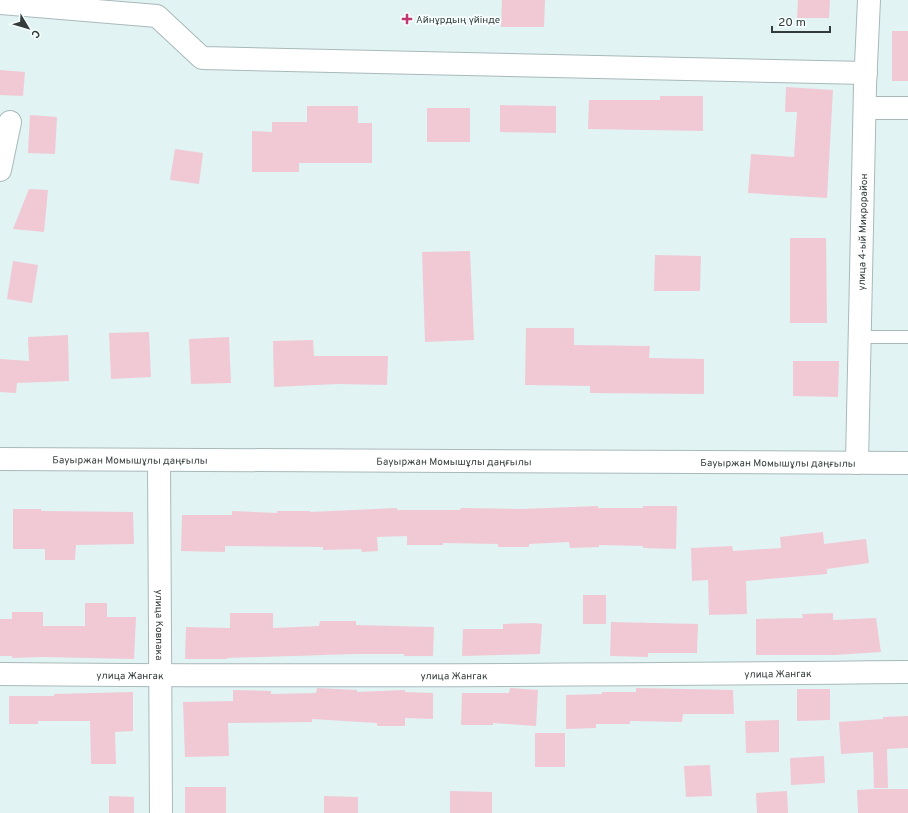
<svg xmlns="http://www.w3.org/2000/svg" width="908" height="813" font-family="Overpass,sans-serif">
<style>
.building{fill:#f0c9d4}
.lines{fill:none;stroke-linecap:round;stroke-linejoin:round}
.service-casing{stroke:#a9b9ba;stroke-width:14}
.minor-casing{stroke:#a9b9ba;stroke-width:24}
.secondary-casing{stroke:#a9b9ba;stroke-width:24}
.service{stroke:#fff;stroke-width:12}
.minor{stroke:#fff;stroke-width:22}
.secondary{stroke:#fff;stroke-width:22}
.poi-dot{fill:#c03772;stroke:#f7fefe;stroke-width:1.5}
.labels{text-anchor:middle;stroke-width:3.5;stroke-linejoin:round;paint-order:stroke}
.poi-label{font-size:10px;fill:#343b3b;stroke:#f7fefe;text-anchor:start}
.street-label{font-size:10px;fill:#343b3b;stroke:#f7fefe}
</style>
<rect width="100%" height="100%" fill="#e2f3f4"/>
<!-- building -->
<g class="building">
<path d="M502,0H545L544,27H501Z"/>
<path d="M798,0H830L829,18H797Z"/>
<rect x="892" y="31" width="16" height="50"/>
<path d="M0,70L25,72L23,96L0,95Z"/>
<path d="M786,87L833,90L827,198L748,193L751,154L794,157L797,112H785Z"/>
<path d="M660,96H703V131L588,129L589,100H660Z"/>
<path d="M500,105L556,106V133L500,132Z"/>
<path d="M307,106H358V123H372V163H299V172H252V131L272,132V122H307Z"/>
<rect x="427" y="108" width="43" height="34"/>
<path d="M30,115L57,117L55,154L28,153Z"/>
<path d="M175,149L203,153L199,184L170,180Z"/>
<path d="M29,189L48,190L44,232L13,229Z"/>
<path d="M790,238H826L827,323H790Z"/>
<path d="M470,251L474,340L425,342L422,252Z"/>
<path d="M655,255L701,256L700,291H654Z"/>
<path d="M13,261L38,265L32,303L7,299Z"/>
<path d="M526,328H574V345L650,346L649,358L704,359V394L590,393V386L525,385Z"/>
<path d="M149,332L151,377L111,379L109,333Z"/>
<path d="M68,335L69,381L17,383L16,393L0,392V359L29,361L28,337Z"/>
<path d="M229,337L231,383L191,384L189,339Z"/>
<path d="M313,340L314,356H388L387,385L338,384L274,387L273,341Z"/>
<path d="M793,361H839L838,397L793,396Z"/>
<path d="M598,506V508H643V506H677L676,549L643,548V546L599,545V547L570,548L569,542L529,544V547H498V544L443,543V545H407V536L377,537L378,551L362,552L361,549L323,550V547L225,546V552L181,551L182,515H232V511L277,513V511H310V512L397,508V510H460L461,508L521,509Z"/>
<path d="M13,509H41V511L133,512L134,544L76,545L75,560H45V549H13Z"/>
<path d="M823,532L824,544L866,539L869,563L827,569V574L746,581L747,614L709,615L708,580L692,581L691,548L732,546L733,551L781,548L780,537Z"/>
<rect x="583" y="595" width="23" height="29"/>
<path d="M85,603H107V617H136L134,659L43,657L12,658V656H0V619H12V612H43V626H85Z"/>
<path d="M230,613H273V628L319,626L320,621H356V625L434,627L433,656H404V654H356L227,658V659H185L186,627L230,628Z"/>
<path d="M833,613V620L876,618L881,652L834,655H756V619L803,618L802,614Z"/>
<path d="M611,622L698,624L697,653H648V657L610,656Z"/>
<path d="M534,623L542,624L540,654L462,656L463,629H503V624Z"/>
<path d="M317,688L357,690V692L405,690V692L433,693V719L405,718V726H377V723L312,719V722L228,723L229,756L185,757L183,702L233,701V690L271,691V694L316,693Z"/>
<path d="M510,688L538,690L536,726L493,723V725H461L462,693H509Z"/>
<path d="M636,688L733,690L734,714H683L682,722L630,721V724H596V728L566,729V695L602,694V692H636Z"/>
<path d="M797,689H830V720L797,721Z"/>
<path d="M133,692V731L115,732L116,764H91L90,721H38V724H9V696H54V694Z"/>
<path d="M908,716V748L887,749L888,788H874L873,752L841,754L839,722L883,719V717Z"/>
<path d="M779,720V752L746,753L745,721Z"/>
<rect x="535" y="733" width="30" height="34"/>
<path d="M824,756L825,783L791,785L790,758Z"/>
<path d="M710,765L712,796L686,797L684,766Z"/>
<rect x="185" y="787" width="41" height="26"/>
<path d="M874,789H908V813H858L857,790Z"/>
<path d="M450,791L492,792V813H450Z"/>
<path d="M787,791L788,813H757L756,793Z"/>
<path d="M109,796L134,797V813H109Z"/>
<path d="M324,796L358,797V813H324Z"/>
</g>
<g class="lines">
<defs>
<path id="service" d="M860,337H908"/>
<g id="minor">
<path d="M0,3L157,16L202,58L866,73"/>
<path d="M865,108H908"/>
<path d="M0,170L10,122"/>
<path id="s1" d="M159,461L161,813"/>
<path id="s2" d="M857,463L865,86L869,0"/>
<path id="s3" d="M0,674C303,677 605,675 908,672"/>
</g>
<g id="secondary">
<path id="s4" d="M0,459L908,463"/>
</g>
</defs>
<!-- service casing -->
<use href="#service" class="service-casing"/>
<!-- minor casing -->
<use href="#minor" class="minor-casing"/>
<!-- secondary casing -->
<use href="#secondary" class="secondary-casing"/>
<!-- service -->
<use href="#service" class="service"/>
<!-- minor -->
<use href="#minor" class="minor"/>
<!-- secondary -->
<use href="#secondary" class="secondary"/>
</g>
<!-- markers -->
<path class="poi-dot" d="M405 13h4v4h4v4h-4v4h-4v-4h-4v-4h4z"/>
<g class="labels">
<!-- poi labels -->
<g class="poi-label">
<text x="416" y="23">Айнұрдың үйінде</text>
</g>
<!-- street labels -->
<g class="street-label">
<text dy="4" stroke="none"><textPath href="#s2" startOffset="231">улица 4-ый Микрорайон</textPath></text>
<text dy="4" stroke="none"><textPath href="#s4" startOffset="130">Бауыржан Момышұлы даңғылы</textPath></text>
<text dy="4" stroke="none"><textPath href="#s4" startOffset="454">Бауыржан Момышұлы даңғылы</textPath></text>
<text dy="4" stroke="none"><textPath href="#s4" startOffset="778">Бауыржан Момышұлы даңғылы</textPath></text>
<text dy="4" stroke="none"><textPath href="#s1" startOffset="164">улица Ковпака</textPath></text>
<text dy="4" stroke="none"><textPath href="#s3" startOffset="778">улица Жангак</textPath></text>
<text dy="4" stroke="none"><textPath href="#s3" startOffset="130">улица Жангак</textPath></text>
<text dy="4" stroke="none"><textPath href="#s3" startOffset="454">улица Жангак</textPath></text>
</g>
</g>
<!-- north arrow -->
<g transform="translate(28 28) rotate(128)" stroke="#f7fefe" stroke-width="3" paint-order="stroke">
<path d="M0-3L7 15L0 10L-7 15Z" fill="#343b3b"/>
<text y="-6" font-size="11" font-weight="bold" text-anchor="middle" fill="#343b3b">С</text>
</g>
<!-- scale -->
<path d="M772 26v6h58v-6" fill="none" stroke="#343b3b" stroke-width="2"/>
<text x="778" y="26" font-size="12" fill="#343b3b" stroke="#f7fefe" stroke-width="3" paint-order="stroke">20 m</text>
</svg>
